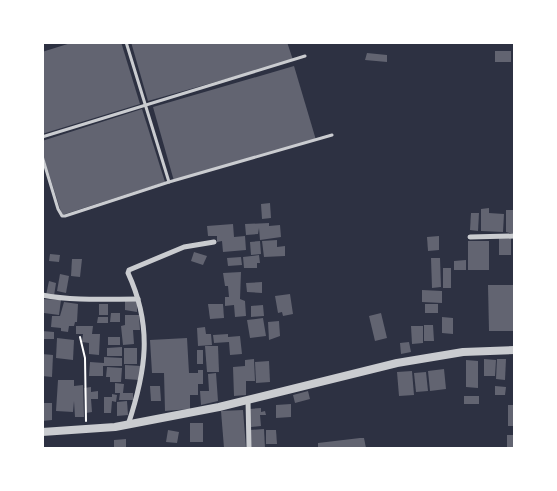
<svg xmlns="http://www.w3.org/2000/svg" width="557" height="491" font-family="Merriweather,serif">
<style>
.building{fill:#626471}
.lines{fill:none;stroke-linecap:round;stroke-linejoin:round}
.path{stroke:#fff;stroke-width:2}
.service{stroke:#caccd0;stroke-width:3}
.minor{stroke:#caccd0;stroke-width:5}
.tertiary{stroke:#caccd0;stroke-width:8}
</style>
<rect width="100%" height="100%" fill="#2d3142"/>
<!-- building -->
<g class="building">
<path d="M74,42H121L140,104L42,134V52Z"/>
<path d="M131,42H287L293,60L148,101Z"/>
<rect x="495" y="51" width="16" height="11"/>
<path d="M367,53L387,55V62L365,60Z"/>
<path d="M294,66L316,140L174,181L153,107Z"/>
<path d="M142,109L165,182L62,215L42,152V141Z"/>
<path d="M270,203L271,218L262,219L261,204Z"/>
<path d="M489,208V213L504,214L503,232L481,231V209Z"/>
<path d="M506,210H514V234L506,232Z"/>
<path d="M471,213H479L478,231L470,230Z"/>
<path d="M269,223V226L280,225L281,237L260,240L259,228L258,234L246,235L245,224Z"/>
<path d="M233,224L234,237L245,236L246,250L223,252L222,241L217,242V236H208L207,226Z"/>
<path d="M439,236V250L428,251L427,237Z"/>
<rect x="499" y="238" width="12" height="17"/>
<path d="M277,240V247L285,246V256L264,257L262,241Z"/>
<path d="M260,241L261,254L251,255L250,242Z"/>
<rect x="468" y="241" width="21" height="29"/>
<path d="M194,252L207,256L203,265L191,261Z"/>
<path d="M50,254L60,255L59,262L49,261Z"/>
<path d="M259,255L260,263H257V268H244L243,257Z"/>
<path d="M241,257L242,265L228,266L227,258Z"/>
<path d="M431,258H440L441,287L432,288Z"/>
<path d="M72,259H82L80,277L71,276Z"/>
<path d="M466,260V270H454V261Z"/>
<rect x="443" y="268" width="8" height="20"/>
<path d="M241,272L240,299L245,301L246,316L235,317L234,305L225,306V297H229L228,286H225L223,273Z"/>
<path d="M60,274L69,276L66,293L57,291Z"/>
<path d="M49,281L56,283L54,296L46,295Z"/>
<path d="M262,282V293L247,292L246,283Z"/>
<path d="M488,285H514V331H489Z"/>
<path d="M422,290L442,291V303L422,302Z"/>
<path d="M290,294L293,314L283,316L282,312L278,313L275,296Z"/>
<path d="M42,299L61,300L59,315L44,313Z"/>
<path d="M125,301H137V312L125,310Z"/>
<path d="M64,302L78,304L77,322H75L74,326H69L68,332L61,331V328L51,327L52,316H60Z"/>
<rect x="99" y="304" width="9" height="11"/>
<path d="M208,304H223L224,318L210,319Z"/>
<rect x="425" y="304" width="13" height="9"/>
<path d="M263,305L264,316L251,317V306Z"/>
<path d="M111,313H120V322H110Z"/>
<path d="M381,313L387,338L375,341L369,316Z"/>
<path d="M125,315H139L140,330H133L134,344L123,345L121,326L125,325Z"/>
<path d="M98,317H108V323H97Z"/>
<path d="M442,317L453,318V334L442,333Z"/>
<path d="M263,318L266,336L250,338L247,320Z"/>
<path d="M279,321L280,336L269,340L268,322Z"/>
<path d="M424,325H433L434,341H424Z"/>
<path d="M76,326H93L92,334H100L99,355L89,354V343L82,342L83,334H76Z"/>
<path d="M411,326H423V343L412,344Z"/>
<path d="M205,327L206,334H211L212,345L198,346L197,328Z"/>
<path d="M42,331L54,332V339H42Z"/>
<path d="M228,334V337L240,336L242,354L230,355L229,342L214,343L213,335Z"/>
<rect x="108" y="337" width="12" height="8"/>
<path d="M57,338L74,340L73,360L56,358Z"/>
<path d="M187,338L189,373H198V370H203V384H198V395H190V409L165,411L164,373H152L150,340Z"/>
<path d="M409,342L411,352L401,354L400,343Z"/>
<path d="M205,346H218L219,372H207Z"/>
<path d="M122,347V356H107V348Z"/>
<rect x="124" y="348" width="13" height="16"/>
<rect x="197" y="350" width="6" height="14"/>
<path d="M42,354L53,355L52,377L42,376Z"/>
<path d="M104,357L122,358V366H103V376H89L90,362L104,363Z"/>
<path d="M254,359L255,381H246V395L234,396L233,367L245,366V360Z"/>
<path d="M484,359L496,360L495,376H484Z"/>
<path d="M497,359H506L505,380L496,379Z"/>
<path d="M466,360L478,361V388L466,387Z"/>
<path d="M269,361L270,382L256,383L255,362Z"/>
<path d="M125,365L141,366L140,380L125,379Z"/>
<path d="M107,367L122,368L121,382H110V377H106Z"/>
<path d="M444,369L446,389L430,391L428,371Z"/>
<path d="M412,371L414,395L399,396L397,372Z"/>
<path d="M426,372L428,391L416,392L414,373Z"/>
<path d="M216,373L218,401L201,405L200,391H209L208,374Z"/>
<path d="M58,380H74V386L83,385L84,417H75L74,401L73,412L56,411Z"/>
<path d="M115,383L124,384L123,393H133V400H119L120,393H115Z"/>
<path d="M150,386H160L161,401H151Z"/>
<path d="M495,386L506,387L505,395H495Z"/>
<path d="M91,387V392L98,391V399H91L92,412L86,413L84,388Z"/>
<path d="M308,391L310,399L295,403L293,395Z"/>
<path d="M112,394L117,395L116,402L112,401L111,413H104V397H112Z"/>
<rect x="464" y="396" width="15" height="8"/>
<path d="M127,401L128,415L117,416V402Z"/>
<path d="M42,403H52V420L42,421Z"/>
<path d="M291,404V417L276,418V405Z"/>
<rect x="508" y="405" width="6" height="21"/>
<path d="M261,408V412L265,411L266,415H260L261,426L251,427L249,409Z"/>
<path d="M243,410L246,448H224L221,411Z"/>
<rect x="190" y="423" width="13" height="19"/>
<path d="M264,429L265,448H251L250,430Z"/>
<path d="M168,430L179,432L177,443L166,442Z"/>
<path d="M266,430H276L277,444H266Z"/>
<rect x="507" y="435" width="7" height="13"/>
<path d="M360,438H364L366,448H318V443Z"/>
<path d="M126,439V448H114V440Z"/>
</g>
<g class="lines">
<!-- path -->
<path class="path" d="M80,337L85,358L86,421"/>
<!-- service -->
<g class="service">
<path d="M126,42L169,182"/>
<path d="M42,137L305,56"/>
<path d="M42,156L58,209L62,216H65L169,182L332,135"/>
</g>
<!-- minor -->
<g class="minor">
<path d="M470,237L514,236"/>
<path d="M42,295C73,301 107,299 138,299"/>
<path d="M248,400L249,448"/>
<path d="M128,425C146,371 153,327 128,273L129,270L184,247L214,242"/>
</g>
<!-- tertiary -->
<path class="tertiary" d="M42,432L115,427L219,407L397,363L463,352L514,350"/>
</g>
<!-- border -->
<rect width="557" height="491" fill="none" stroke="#ffffff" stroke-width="88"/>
</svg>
